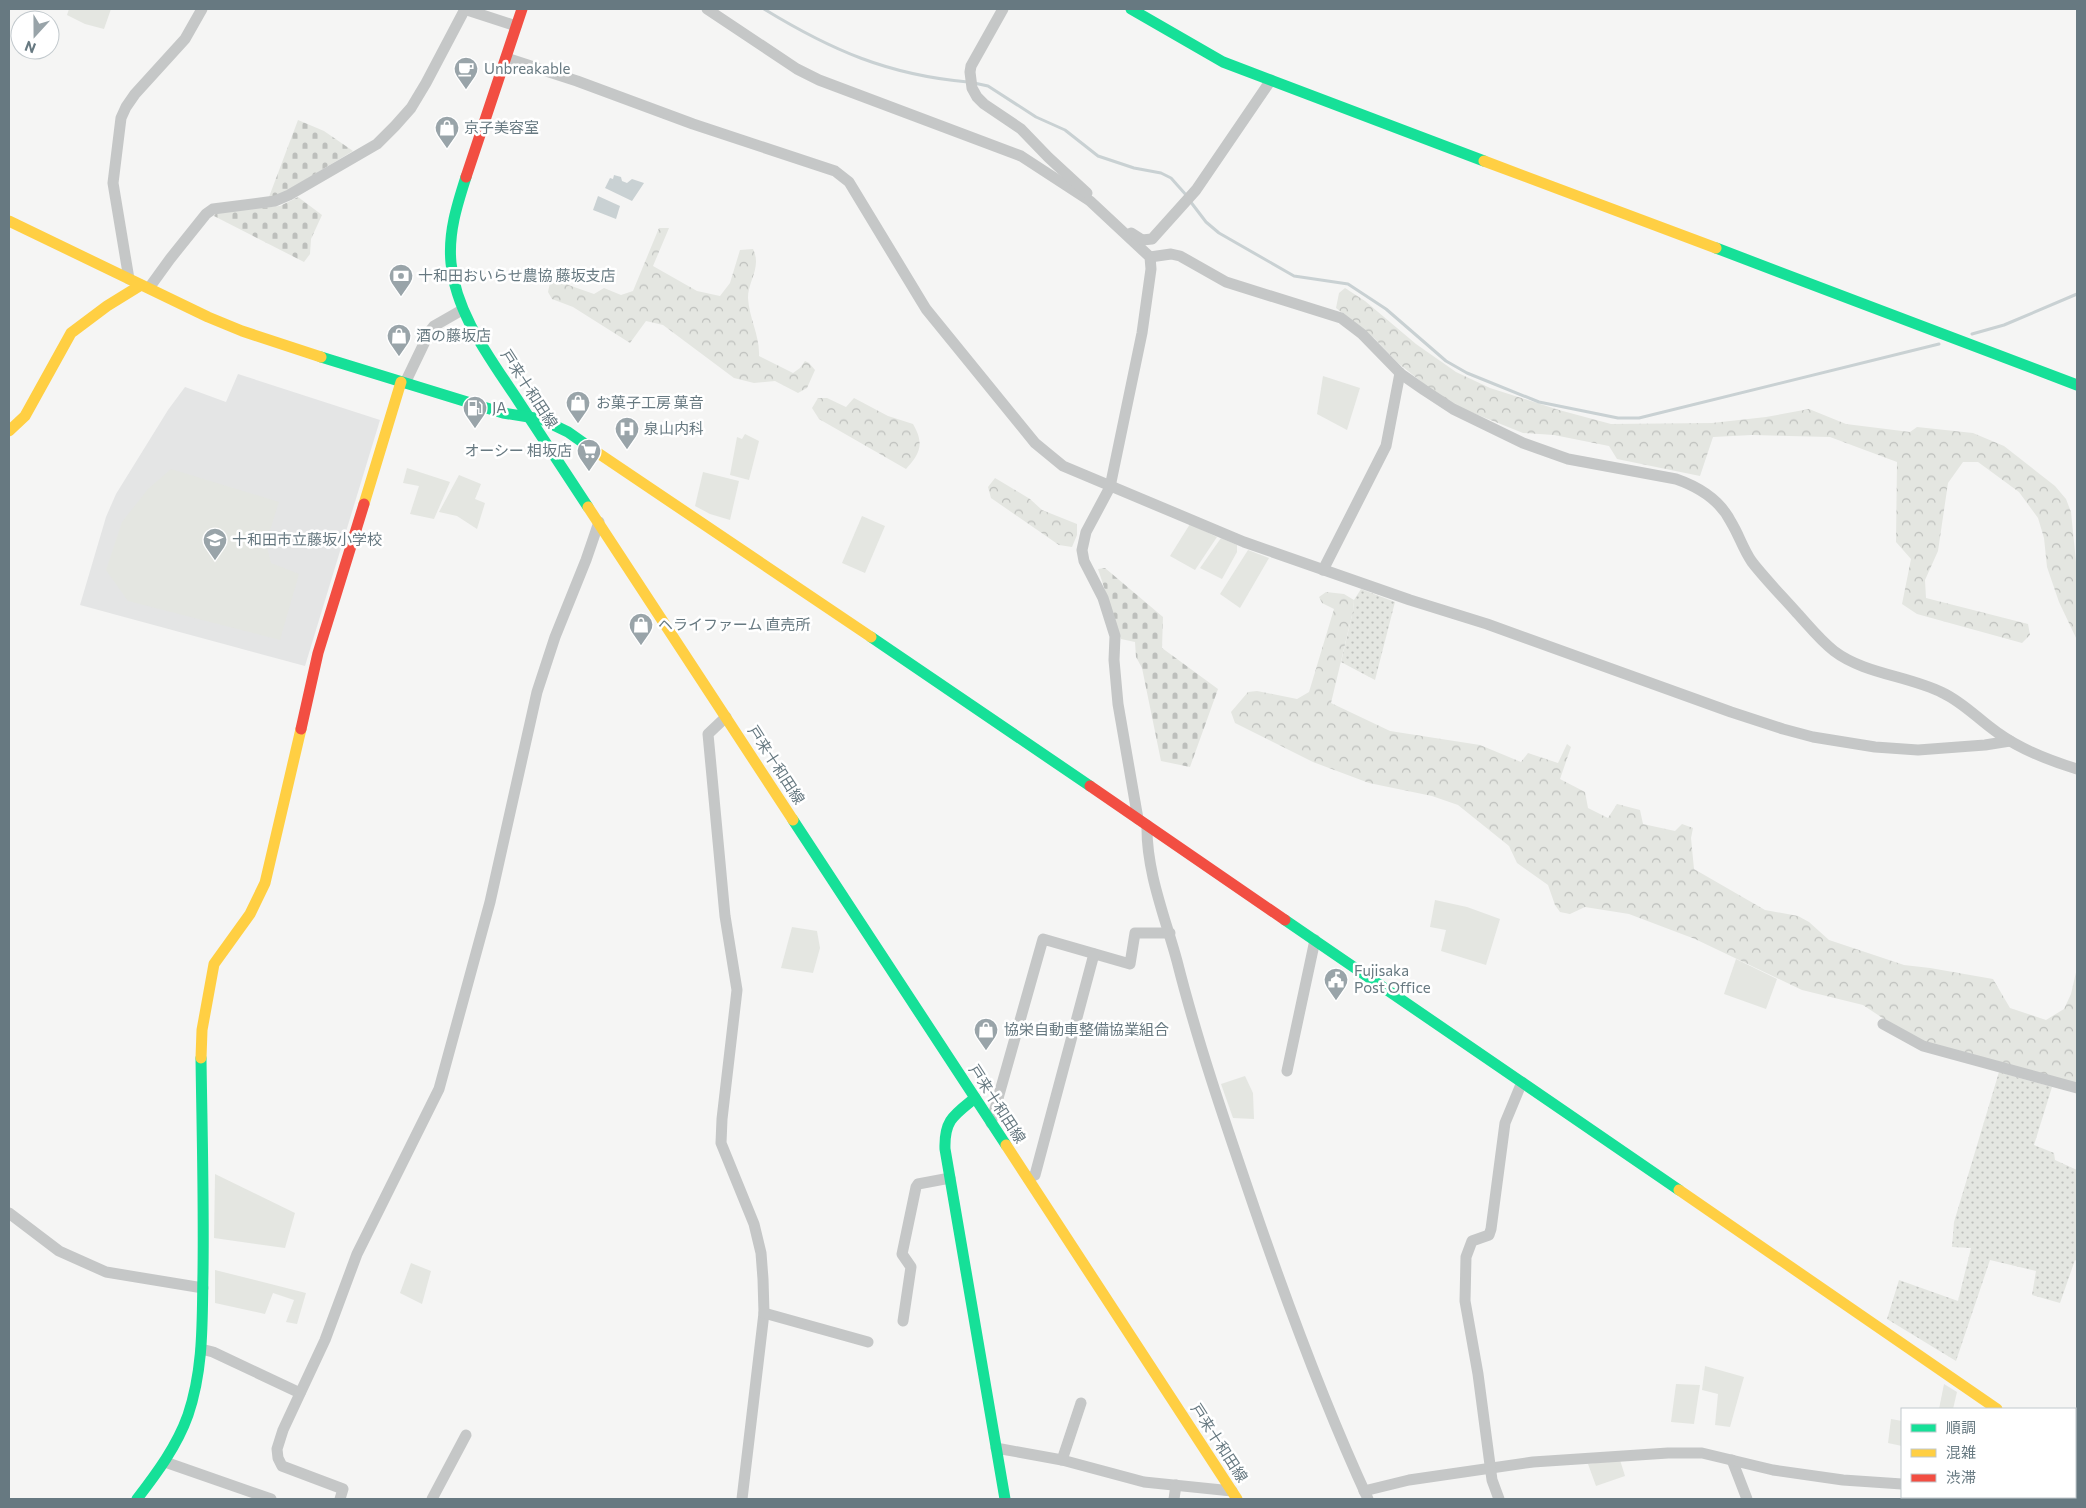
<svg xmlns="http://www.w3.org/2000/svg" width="2086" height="1508" font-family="Commissioner,'Noto Sans JP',sans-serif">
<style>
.built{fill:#e4e5e5}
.grass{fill:url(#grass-dots)}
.forest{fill:url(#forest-crowns)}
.cemetery{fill:url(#cemetery-stones)}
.green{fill:#e4e6e1}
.water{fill:#c9d1d3}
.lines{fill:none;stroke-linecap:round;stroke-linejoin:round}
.stream{stroke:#c9d1d3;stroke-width:3}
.street{stroke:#c5c7c7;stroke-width:11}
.fast{stroke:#16e098;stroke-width:11}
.slow{stroke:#ffcf43;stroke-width:11}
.jam{stroke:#f24e42;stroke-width:11}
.labels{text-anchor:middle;stroke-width:5;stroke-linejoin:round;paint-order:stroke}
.poi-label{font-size:15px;fill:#677981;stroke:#fff;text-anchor:start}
.street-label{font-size:15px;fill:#677981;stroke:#fff}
</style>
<defs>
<pattern id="grass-dots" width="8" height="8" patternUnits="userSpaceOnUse" patternTransform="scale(1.25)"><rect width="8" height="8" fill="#e4e6e1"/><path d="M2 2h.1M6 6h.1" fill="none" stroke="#bdbfbc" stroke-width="1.8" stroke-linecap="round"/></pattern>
<pattern id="forest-crowns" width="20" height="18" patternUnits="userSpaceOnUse" patternTransform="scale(1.25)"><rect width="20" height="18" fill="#e4e6e1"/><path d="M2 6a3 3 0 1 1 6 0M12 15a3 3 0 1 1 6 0" fill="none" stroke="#bdbfbc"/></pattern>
<pattern id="cemetery-stones" width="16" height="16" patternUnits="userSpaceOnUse" patternTransform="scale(1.25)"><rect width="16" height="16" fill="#e4e6e1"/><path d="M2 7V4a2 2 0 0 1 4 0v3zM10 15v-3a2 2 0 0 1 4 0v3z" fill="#bdbfbc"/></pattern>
</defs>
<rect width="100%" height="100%" fill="#f5f5f4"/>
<!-- built -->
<path class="built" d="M238,374L380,420L305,666L80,605L106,517L116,494L168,410L185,387L226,402Z"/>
<!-- grass -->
<g class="grass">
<path d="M1361,589L1395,602L1375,680L1341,662L1353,611L1354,600Z"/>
<path d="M1999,1072L2052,1087L2034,1145L2054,1153L2055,1160L2077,1170V1261L2075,1260L2060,1303L2032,1295L2036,1271L1990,1260L1956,1361L1887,1319L1899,1280L1958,1301L1971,1248L1952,1247L1954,1222Z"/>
</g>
<!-- forest -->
<g class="forest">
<path d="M659,228H669L653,266L697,291L720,296L730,283L740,250L753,249C762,267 748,281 748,298C749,318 760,336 759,356L793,373L800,368L805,361L809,363L815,370L807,388L798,393L775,381L754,383L734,378L663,325L646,321L630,343L573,307L552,299L548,292L550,283L557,281L594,294L604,288L621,295L633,291Z"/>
<path d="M1345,288L1365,301L1416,344L1456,372L1490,388L1559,410L1611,424L1712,423L1766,417L1809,409L1846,424L1910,432L1917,427L1973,433L2004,446L2055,486L2066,499L2071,512L2077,572V640L2059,602L2047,567L2044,538L2038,518L2019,492L1978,462H1963L1948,483L1938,551L1925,580L1926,598L2028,624L2030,635L2022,643L1917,614L1902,604L1911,559L1896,542L1897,462L1830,437L1752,435L1713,437L1700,476L1617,459L1609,446L1554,435L1523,433L1448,403L1398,363L1374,338L1336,308L1339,293Z"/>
<path d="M818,398H827L846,407L854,398L888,416L913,424C924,443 921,453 906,469L819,419L812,408Z"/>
<path d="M995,478L1030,499L1042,510L1077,524V535L1072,547L1059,545L991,498L988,487Z"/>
<path d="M1326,592L1344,594L1354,600L1353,611L1331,703L1390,731L1480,745L1521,762L1528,753L1558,763L1567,744L1571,747L1560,779L1585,792L1588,808L1608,818L1617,804L1640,810L1643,824L1675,831L1682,824L1693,828L1691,838L1694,869L1765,910L1798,916L1809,922L1829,940L1904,965L1930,968L1993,979L2010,1008L2046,1020L2064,1009L2071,994L2077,968V1085L1950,1052L1908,1035L1863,1005L1802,990L1695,939L1629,914L1585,907L1570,914L1560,912L1555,905L1548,885L1517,863L1509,846L1458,805L1432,796L1369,783L1313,762L1235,723L1231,712L1248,692L1257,691L1297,699L1309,692L1334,609L1322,603L1319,597Z"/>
</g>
<!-- cemetery -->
<g class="cemetery">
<path d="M298,120L324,131L353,151L280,195L269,197Z"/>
<path d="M298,197L322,215L311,239L310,254L304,262L214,216L217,212L280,206Z"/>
<path d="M1105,568L1163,617L1162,648L1218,689L1190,767L1161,761L1142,668L1136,657L1135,642L1121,639L1098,569Z"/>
</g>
<!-- green -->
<g class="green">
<path d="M69,9H111L104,29L85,24L67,15Z"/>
<path d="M1323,376L1360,388L1347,430L1317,414Z"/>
<path d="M745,434L759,441L749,480L730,475L737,437L742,439Z"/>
<path d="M407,468L450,482L434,519L410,514L419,486L403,483Z"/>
<path d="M171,469L279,502L266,543L271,563L299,574L280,640L128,601L106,570L122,522L148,489Z"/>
<path d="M703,472L739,481L730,520L710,514L695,506Z"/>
<path d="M459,475L481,484L475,499L485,503L477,529L457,516L439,512Z"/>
<path d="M862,516L885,526L865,573L842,563Z"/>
<path d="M1190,524L1217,537L1195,570L1170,556Z"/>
<path d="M1221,538L1237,545V552L1222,579L1200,568Z"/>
<path d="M1248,550L1269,558L1240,608L1220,594Z"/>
<path d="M1435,900L1467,907L1500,919L1486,965L1441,951L1446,930L1430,927Z"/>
<path d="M792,927L817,931L820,948L813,973L781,968Z"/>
<path d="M1736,959L1777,979L1766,1009L1724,994Z"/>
<path d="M1245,1076L1253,1093L1254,1119L1233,1118L1221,1084Z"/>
<path d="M215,1174L295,1213L285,1248L214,1238Z"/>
<path d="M411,1263L431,1271L422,1304L400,1293Z"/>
<path d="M215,1270L306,1293L297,1324L286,1322L294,1300L273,1293L265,1314L215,1303Z"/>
<path d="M1705,1366L1744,1377L1730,1427L1715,1425L1718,1394L1702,1390Z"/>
<path d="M1676,1384L1700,1385L1694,1424L1671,1422Z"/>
<path d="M1944,1384L1957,1392L1953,1409H1939Z"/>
<path d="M1891,1419L1902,1421V1453V1446L1888,1443Z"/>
<path d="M1620,1460L1625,1476L1596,1486L1588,1464Z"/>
</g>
<!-- water -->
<g class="water">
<path d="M614,175L621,177L622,181L627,183L632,179L644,183L632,201L605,188L610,178L613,179Z"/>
<path d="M598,196L620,206L616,219L593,210Z"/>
</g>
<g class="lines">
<!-- stream -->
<g class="stream">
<path d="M764,9C831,50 888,75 968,82"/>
<path d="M974,83L988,86L1036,117L1065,130L1098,156L1134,168L1161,173L1171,178L1187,196"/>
<path d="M1190,201L1206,222L1219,233L1294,276L1348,284L1386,309L1446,361L1467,373L1539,402L1618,418H1639L1939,344"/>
<path d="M1972,334L2004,325L2077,294"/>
</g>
<!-- street -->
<g class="street">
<path d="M464,9L516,26"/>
<path d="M707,9L797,69L819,80L1021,156L1090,201L1150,257L1151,269L1142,333L1110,487L1086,532L1082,550L1084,561L1103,598L1115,636L1114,660L1118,704L1138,819"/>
<path d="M1003,9L971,66L970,72L972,88L977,97L984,104L1021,129L1048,157L1087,193"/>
<path d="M506,58L577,81L693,124L835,171L849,182L926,309L1035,443L1063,466L1244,542L1410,600L1487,624L1731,712L1783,729L1813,737L1875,747L1918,750L1985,745L2010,741"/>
<path d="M1131,233L1142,240L1152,239L1196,190L1271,80"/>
<path d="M1150,257L1171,254L1180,256L1226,282L1341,318L1362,334L1401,374L1424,390L1453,409L1523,443L1568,459L1676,479C1699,487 1720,500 1731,522C1739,535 1743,549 1752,562C1766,580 1782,596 1797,613C1809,626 1820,640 1834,651C1864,674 1910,676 1943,693C1964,703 1979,720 1998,733C2020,749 2051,761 2077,769"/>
<path d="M129,279L113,183L121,118L126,107L135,94L185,39L202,9"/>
<path d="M149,288L170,259L206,214L213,209L275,201L289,195L377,144L395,126L411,108L426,83L465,9"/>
<path d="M405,383L430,331L434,326L462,310"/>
<path d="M1323,570L1386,446L1400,373"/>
<path d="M726,717L708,734L725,916L737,990L722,1119L721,1143L754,1224L761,1253L763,1279L764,1313L742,1499"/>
<path d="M1147,825C1146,871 1165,917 1177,961C1198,1044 1226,1125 1254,1207C1288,1306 1324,1404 1368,1499"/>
<path d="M1883,1024L1923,1046L2077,1088"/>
<path d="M1287,1071L1315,940"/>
<path d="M991,1123L1043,939L1130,964L1135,933H1170"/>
<path d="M1028,1178L1035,1175L1094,954"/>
<path d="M9,1213L59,1251L106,1272L203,1288"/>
<path d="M764,1313L868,1342"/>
<path d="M903,1321L911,1267L902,1254L916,1187L918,1184L950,1178"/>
<path d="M201,1349L213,1352L300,1393"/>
<path d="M996,1448L1062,1460L1144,1482L1232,1491"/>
<path d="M1062,1460L1081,1403"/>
<path d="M1732,1460L1747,1499"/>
<path d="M165,1462L271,1499"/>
<path d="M2075,1477H2077"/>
<path d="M1364,1491L1409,1480L1533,1462L1668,1453H1702L1773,1470L1843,1480L1902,1484"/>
<path d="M340,1499L343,1489L282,1466L278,1458L277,1449L283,1430L325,1340L357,1254L439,1089L490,902L537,692L555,637L586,560L599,522"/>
<path d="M432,1499L466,1435"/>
<path d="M1174,1499L1176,1485"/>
<path d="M1499,1499L1492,1480L1478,1374L1465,1301L1466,1257L1472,1241L1489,1235L1491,1229L1505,1123L1522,1082"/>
</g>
<!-- fast -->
<g class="fast">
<path d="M1131,9L1223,62L1484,161"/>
<path d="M466,177C457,205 448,233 451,263C456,315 491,359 519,402C542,437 565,472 588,507"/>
<path d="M1716,248L2077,385"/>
<path d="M321,357L503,413L541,419L568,432L595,451"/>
<path d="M871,637L1090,786"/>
<path d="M793,820L1006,1145"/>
<path d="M1285,920L1679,1190"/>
<path d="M975,1098C954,1115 944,1120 945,1149L1005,1499"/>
<path d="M2075,1462L2077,1464"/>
<path d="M137,1499C157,1473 177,1446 188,1415C204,1368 202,1320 203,1272C204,1201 202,1130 201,1058"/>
</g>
<!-- slow -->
<g class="slow">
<path d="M1484,161L1716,248"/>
<path d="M9,221L208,317L242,331L321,357"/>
<path d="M9,431L25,416L71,333L107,306L141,285"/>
<path d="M595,451L871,637"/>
<path d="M364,504L401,382"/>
<path d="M588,507L793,820"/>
<path d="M201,1058L202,1030L214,964L250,914L265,883L301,729"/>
<path d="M1006,1145L1237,1499"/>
<path d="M1679,1190L1997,1409"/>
</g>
<!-- jam -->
<g class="jam">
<path d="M466,177L522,9"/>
<path d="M301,729L318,653L364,504"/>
<path d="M1090,786L1285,920"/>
</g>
</g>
<!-- icons -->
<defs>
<symbol id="cafe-pin" viewBox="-11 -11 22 30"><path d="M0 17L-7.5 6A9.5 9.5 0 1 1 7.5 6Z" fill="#99a4a9" stroke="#fff"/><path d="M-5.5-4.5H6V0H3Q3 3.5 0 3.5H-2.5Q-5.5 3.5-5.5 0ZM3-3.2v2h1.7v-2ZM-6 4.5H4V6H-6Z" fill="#fff"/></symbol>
<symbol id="shop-pin" viewBox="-11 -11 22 30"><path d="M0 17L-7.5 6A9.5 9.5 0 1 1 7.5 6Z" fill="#99a4a9" stroke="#fff"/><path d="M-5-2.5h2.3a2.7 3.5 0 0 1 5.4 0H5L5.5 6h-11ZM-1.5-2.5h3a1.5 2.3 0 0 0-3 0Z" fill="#fff"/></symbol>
<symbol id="bank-pin" viewBox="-11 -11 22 30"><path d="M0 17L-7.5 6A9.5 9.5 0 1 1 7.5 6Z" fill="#99a4a9" stroke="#fff"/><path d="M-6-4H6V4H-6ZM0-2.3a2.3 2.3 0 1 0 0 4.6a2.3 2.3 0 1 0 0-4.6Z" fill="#fff"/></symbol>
<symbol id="fuel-pin" viewBox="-11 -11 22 30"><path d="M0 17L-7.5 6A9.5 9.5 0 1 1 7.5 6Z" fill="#99a4a9" stroke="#fff"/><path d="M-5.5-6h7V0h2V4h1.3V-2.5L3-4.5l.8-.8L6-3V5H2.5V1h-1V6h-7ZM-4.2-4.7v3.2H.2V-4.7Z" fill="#fff"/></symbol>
<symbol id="hospital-pin" viewBox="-11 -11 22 30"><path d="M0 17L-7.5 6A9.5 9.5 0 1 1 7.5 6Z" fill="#99a4a9" stroke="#fff"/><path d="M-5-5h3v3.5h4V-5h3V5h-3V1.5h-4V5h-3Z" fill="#fff"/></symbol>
<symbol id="supermarket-pin" viewBox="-11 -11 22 30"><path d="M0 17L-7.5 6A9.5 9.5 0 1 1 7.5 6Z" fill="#99a4a9" stroke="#fff"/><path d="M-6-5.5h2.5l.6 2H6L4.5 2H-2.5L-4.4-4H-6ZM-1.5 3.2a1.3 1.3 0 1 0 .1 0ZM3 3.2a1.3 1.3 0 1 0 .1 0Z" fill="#fff"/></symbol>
<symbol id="school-pin" viewBox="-11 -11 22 30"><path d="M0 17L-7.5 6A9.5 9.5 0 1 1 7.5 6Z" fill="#99a4a9" stroke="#fff"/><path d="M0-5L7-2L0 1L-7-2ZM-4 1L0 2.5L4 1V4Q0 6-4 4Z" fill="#fff"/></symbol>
<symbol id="civic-pin" viewBox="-11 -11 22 30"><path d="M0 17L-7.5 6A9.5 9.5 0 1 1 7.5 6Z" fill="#99a4a9" stroke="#fff"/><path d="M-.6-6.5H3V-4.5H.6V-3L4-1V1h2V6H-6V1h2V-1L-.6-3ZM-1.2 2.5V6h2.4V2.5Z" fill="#fff"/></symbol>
</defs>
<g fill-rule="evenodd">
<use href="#cafe-pin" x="452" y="55" width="28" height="38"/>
<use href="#shop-pin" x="433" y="114" width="28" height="38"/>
<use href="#bank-pin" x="387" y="262" width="28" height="38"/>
<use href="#shop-pin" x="385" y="322" width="28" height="38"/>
<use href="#shop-pin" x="564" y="389" width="28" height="38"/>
<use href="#fuel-pin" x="461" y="394" width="28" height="38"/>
<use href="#hospital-pin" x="613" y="415" width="28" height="38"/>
<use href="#supermarket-pin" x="575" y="437" width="28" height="38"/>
<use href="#school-pin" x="201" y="526" width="28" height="38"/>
<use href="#shop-pin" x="627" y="611" width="28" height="38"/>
<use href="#civic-pin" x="1322" y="966" width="28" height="38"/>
<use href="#shop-pin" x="972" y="1016" width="28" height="38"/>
</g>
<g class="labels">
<!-- poi labels -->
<g class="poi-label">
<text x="484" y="74">Unbreakable</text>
<text x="464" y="133">京子美容室</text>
<text x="418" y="281">十和田おいらせ農協 藤坂支店</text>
<text x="416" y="341">酒の藤坂店</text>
<text x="596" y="408">お菓子工房 菓音</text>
<text x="492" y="413">JA</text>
<text x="644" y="434">泉山内科</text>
<text x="572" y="456" text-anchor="end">オーシー 相坂店</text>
<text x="232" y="545">十和田市立藤坂小学校</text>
<text x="658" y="630">ヘライファーム 直売所</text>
<text x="1354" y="976">Fujisaka<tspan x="1354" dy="17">Post Office</tspan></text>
<text x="1004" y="1035">協栄自動車整備協業組合</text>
</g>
<!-- street labels -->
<g class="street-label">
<text transform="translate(529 389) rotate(57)" y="5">戸来十和田線</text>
<text transform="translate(776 765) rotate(57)" y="5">戸来十和田線</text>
<text transform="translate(997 1104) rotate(57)" y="5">戸来十和田線</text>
<text transform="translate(1219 1443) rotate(57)" y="5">戸来十和田線</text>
</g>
</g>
<!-- border -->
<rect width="2086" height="1508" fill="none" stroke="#677981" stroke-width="20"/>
<!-- legend -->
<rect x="1901" y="1408" width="175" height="90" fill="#ffffff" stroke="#c2c9cd"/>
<rect x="1911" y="1424" width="25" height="8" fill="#16e098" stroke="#c2c9cd"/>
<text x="1946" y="1433" font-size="15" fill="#677981">順調</text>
<rect x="1911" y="1449" width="25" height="8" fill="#ffcf43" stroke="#c2c9cd"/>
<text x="1946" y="1458" font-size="15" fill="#677981">混雑</text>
<rect x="1911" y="1474" width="25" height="8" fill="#f24e42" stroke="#c2c9cd"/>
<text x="1946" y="1483" font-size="15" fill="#677981">渋滞</text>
<!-- north arrow -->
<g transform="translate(35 35) rotate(201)"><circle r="24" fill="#ffffff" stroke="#c2c9cd"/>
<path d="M0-4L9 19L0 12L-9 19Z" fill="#99a4a9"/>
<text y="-8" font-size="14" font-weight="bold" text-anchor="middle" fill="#677981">N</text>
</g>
</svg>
